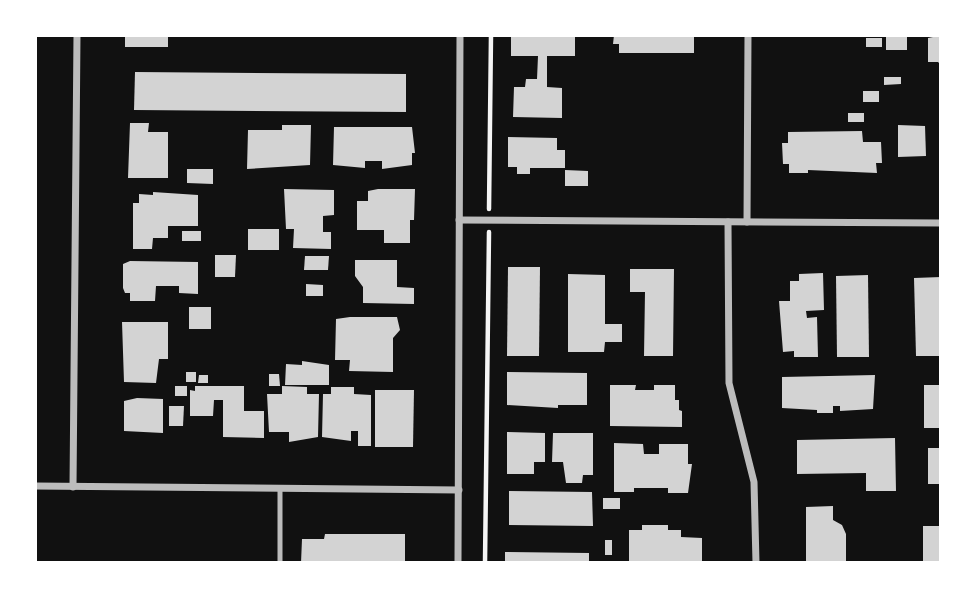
<svg xmlns="http://www.w3.org/2000/svg" width="976" height="598" font-family="Inter,sans-serif">
<style>
.building{fill:#d3d3d3}
.lines{fill:none;stroke-linecap:round;stroke-linejoin:round}
.path{stroke:#f5f5f5;stroke-width:4.5}
.service{stroke:#bcbcbc;stroke-width:5}
.minor{stroke:#bcbcbc;stroke-width:7}
</style>
<rect width="100%" height="100%" fill="#111"/>
<!-- building -->
<g class="building">
<rect x="125" y="35" width="43" height="12"/>
<path d="M511,35H575V56H547V87L562,88V118L513,117L514,87H525L526,79H537L538,56H511Z"/>
<path d="M614,35H694V53H619V44H613Z"/>
<rect x="886" y="35" width="21" height="15"/>
<path d="M938,36H941V65L938,62H928V38Z"/>
<rect x="866" y="38" width="16" height="9"/>
<path d="M135,72L406,74V112L134,110Z"/>
<path d="M884,77H901V84L884,85Z"/>
<rect x="863" y="91" width="16" height="11"/>
<rect x="848" y="113" width="16" height="9"/>
<path d="M130,123H149L148,132H168V178H128Z"/>
<path d="M282,125H311L310,165L247,169L248,130H282Z"/>
<path d="M898,125L925,126L926,156L898,157Z"/>
<path d="M334,127H412L415,153H412V165L382,169V161H365V168L333,165Z"/>
<path d="M862,131L863,142H881L882,163H876L877,173L808,170V173H789V164H783L782,143H788V132Z"/>
<path d="M508,137L557,138V150H565V168H530V174H517V167H508Z"/>
<path d="M187,169H213V184L187,183Z"/>
<path d="M565,170L588,171V186H565Z"/>
<path d="M284,189L334,190V215L323,216V232H331V249L293,248L294,229H286Z"/>
<path d="M378,189H415L414,220H410V243H384V230H357V201H368V191Z"/>
<path d="M153,192L198,195V226H168V238H153L152,249H133V203H139V194L153,195Z"/>
<rect x="248" y="229" width="31" height="21"/>
<rect x="182" y="231" width="19" height="10"/>
<path d="M215,255H236L235,277H215Z"/>
<path d="M305,256H329L328,270H304Z"/>
<path d="M355,260H397V287L414,288V304L363,303V287L355,276Z"/>
<path d="M130,261L198,262V294L179,293V286H156L155,301H130V293H125L123,288V264Z"/>
<path d="M508,267H540L539,356H507Z"/>
<path d="M630,269H674L673,356H644L645,292H630Z"/>
<path d="M823,273L824,310L806,311L807,318L817,317L818,357H794V351L783,352L779,301H790V281H799V274Z"/>
<path d="M568,274L605,275V324H622V342H605L604,352H568Z"/>
<path d="M868,275L869,357H837L836,276Z"/>
<path d="M941,277V356H916L914,278Z"/>
<path d="M306,284L323,285V296H306Z"/>
<rect x="189" y="307" width="22" height="22"/>
<path d="M350,317H397L400,330L393,338V372L349,371L350,360H335L336,319Z"/>
<path d="M122,322H168V359H159L156,383L124,382Z"/>
<path d="M302,361L329,365V385H285L286,364L302,365Z"/>
<rect x="186" y="372" width="10" height="10"/>
<path d="M507,372L587,373V405H558V408L507,405Z"/>
<path d="M269,374H279L280,386H269Z"/>
<path d="M199,375H208V383H198Z"/>
<path d="M875,375L873,409L840,411V406H833V413H817V410L782,408V377Z"/>
<path d="M610,385H636L635,390H654V385H675V400H679V410L682,411V427L610,426Z"/>
<rect x="924" y="385" width="17" height="43"/>
<rect x="175" y="386" width="12" height="10"/>
<path d="M195,386H244V411H264V438L223,437V400H214L213,416H190V390L195,391Z"/>
<path d="M282,386L307,387V394H319L318,437L289,442V432H269L267,394H282Z"/>
<path d="M331,387H354V394L371,395V446H358V431H351V441L322,437L323,394H331Z"/>
<path d="M375,390H414L413,447H375Z"/>
<path d="M137,398L163,399V433L124,431V401Z"/>
<path d="M169,406H184L183,426H169Z"/>
<path d="M507,432L545,433V462H534V474H507Z"/>
<path d="M553,433H593V475H583L582,483H566L563,462H552Z"/>
<path d="M895,438L896,491H866V473L797,474V440Z"/>
<path d="M614,443L643,444L644,454H659V444H688V464H692L688,493H668V488H634V492H614Z"/>
<rect x="928" y="448" width="13" height="36"/>
<path d="M509,491L592,492L593,526L509,525Z"/>
<rect x="603" y="498" width="17" height="11"/>
<path d="M833,506V520L842,525L846,534V562H806V507Z"/>
<path d="M642,525H668V530H681V537L702,538V561H629V530H642Z"/>
<rect x="923" y="526" width="18" height="37"/>
<path d="M325,534H405V563H301L302,539H324Z"/>
<rect x="605" y="540" width="7" height="15"/>
<path d="M505,552L589,553V563H505Z"/>
</g>
<g class="lines">
<!-- path -->
<g class="path">
<path d="M489,209L491,35"/>
<path d="M485,563L489,232"/>
</g>
<!-- service -->
<path class="service" d="M280,563V488"/>
<!-- minor -->
<g class="minor">
<path d="M459,220L941,223"/>
<path d="M728,222L729,383L754,482L756,563"/>
<path d="M747,222L748,35"/>
<path d="M35,486L459,490"/>
<path d="M73,487L77,35"/>
<path d="M458,563L460,35"/>
</g>
</g>
<!-- border -->
<rect width="976" height="598" fill="none" stroke="#ffffff" stroke-width="74"/>
</svg>
